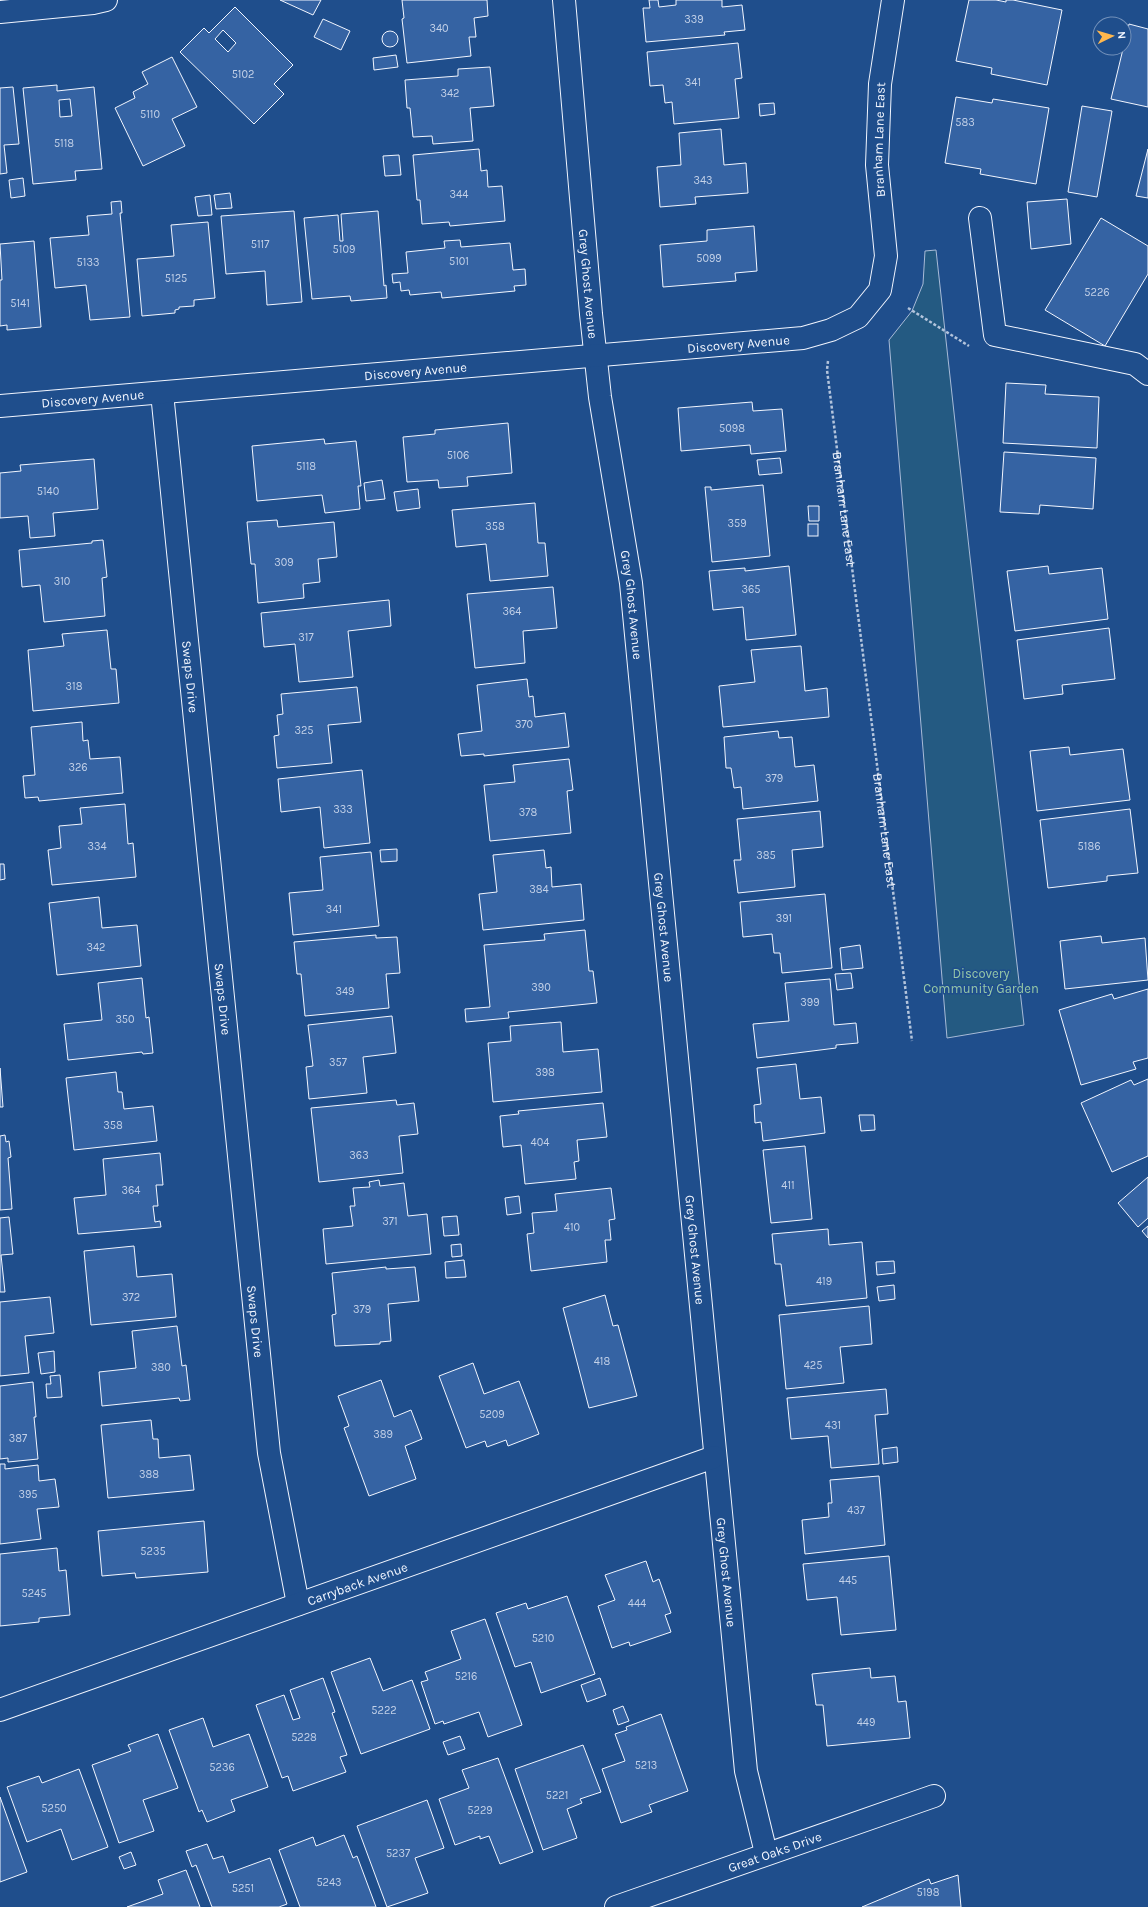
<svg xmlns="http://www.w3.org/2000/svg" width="1148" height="1907" font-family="Karla,sans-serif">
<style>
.green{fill:#245a82;stroke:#a8bbd7}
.building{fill:#3563a3;stroke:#f2f6ff;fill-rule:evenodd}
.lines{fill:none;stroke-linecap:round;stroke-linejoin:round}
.minor-casing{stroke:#f2f6ff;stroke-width:24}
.path{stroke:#b3c4dc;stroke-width:2.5;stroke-dasharray:3 2;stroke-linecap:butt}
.minor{stroke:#1f4e8c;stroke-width:22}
.labels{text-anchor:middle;stroke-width:3;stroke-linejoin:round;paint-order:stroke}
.number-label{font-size:11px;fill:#c3d1e8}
.street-label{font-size:13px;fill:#f2f6ff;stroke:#1f4e8c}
.park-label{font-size:13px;fill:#97c8a6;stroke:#1f4e8c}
</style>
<rect width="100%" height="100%" fill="#1f4e8c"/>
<!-- green -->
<path class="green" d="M936,250L970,557L1024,1025L947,1038L889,340L912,311L923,284L925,251Z"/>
<!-- building -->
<g class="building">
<path d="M280,0H321L313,15Z"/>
<path d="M402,0H487L488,16L474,18L476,37H469L471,56L407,63L402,19L404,18Z"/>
<path d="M649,0H658L659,7L676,5V0H722V7L742,5L745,30L724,32L725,35L646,42L643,8H650Z"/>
<path d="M969,0H996L1006,2V0H1013L1062,10L1047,85L991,74L992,68L956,61Z"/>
<path d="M235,7L293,65L274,84L284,94L254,124L180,52L204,28L209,33ZM223,30L236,43L228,52L215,39Z"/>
<path d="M323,19L350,31L341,50L314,37Z"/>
<path d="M1129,24L1148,29V107L1111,99Z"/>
<circle cx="390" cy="39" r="8"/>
<path d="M738,43L742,78L735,79L739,118L674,124L672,102L665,103L663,85L650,86L647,52Z"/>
<path d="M396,55L398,67L374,70L373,58Z"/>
<path d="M172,57L197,107L172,119L185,146L143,166L115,108L135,98L133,92L148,84L142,72Z"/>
<path d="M490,67L494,106L470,108L473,141L433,144L432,136L413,137L410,108H407L405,80L458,76V69Z"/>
<path d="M57,85V91L94,87L102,169L75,171L76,180L33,184L23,88ZM70,99L72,116L60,117L59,100Z"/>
<path d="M13,87L19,144L4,145L7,173L0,174V88Z"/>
<path d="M956,97L992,103L993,99L1049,108L1036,184L980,174L981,169L945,163Z"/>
<path d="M774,103L775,114L760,116L759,104Z"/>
<path d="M1082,106L1112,111L1097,197L1068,192Z"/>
<path d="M721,129L724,165L746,163L748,193L695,197L696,204L660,207L657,167L681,165L679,133Z"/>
<path d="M479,149L481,171L487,170L488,187L502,186L505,221L450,226L449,222L422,224L420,200H417L413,155Z"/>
<path d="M1148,149V198L1136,196Z"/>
<path d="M399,155L401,175L385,176L383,156Z"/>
<path d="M23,178L25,196L11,198L9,180Z"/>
<path d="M230,193L232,208L216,209L214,195Z"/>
<path d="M210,195L212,215L198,216L195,197Z"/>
<path d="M1067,199L1071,244L1031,249L1027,202Z"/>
<path d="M121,201L122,213H120L130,317L90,320L86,285L55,288L50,238L89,235L87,216L112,214L111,202Z"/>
<path d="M294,211L302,302L267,305L265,271L226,274L221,216Z"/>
<path d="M378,211L384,286L386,285L387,298L351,301L350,296L312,299L304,218L338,215L340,241H343L341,214Z"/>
<path d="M1101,218L1148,246V274L1105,346L1045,310Z"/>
<path d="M208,222L215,298L194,300V306L179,307V309L175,310V313L142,316L137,259L174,256L171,225Z"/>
<path d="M754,226L757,271L735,273L736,281L663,287L660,245L707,241V230Z"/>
<path d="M460,240L461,247L510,243L513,270L525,269L526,285L514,286L515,291L442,298L441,292L410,295L409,290L401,291L400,282L393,283L392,274L408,273L406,252L445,248L444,241Z"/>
<path d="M34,241L41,327L7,330V325L0,326V280H2L0,244Z"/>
<path d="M1006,383L1046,385L1045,394L1099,397L1097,448L1003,443Z"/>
<path d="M752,402L753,411L782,409L786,451L751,454L750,445L681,451L678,408Z"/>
<path d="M508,423L512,473L467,477L468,486L439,488L438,480L407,482L403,437L435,434V430Z"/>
<path d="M324,439L325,444L356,441L361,486H358L360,509L325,513L322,495L257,501L252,446Z"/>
<path d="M1004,452L1096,458L1093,509L1040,505L1039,514L1000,512Z"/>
<path d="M780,458L782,473L759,475L757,460Z"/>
<path d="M94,459L98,509L53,513L55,536L30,538L28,516L0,518V473L21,471L20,465Z"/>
<path d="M382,480L385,499L366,501L364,483Z"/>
<path d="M763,485L770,556L712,562L705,487H711V490Z"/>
<path d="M418,489L420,508L397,511L394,492Z"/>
<path d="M535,503L538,543H545L548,576L490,581L486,544L456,547L452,510Z"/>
<path d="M808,506H819V521H809Z"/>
<path d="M277,520L278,527L334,522L337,557L318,559L320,582L303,584L304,598L258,603L255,564H251L247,522Z"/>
<rect x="808" y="524" width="10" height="12"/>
<path d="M103,540L107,577L102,578L105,616L44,622L40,585L22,587L19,550L92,543V541Z"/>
<path d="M789,566L796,635L746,640L743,607L713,610L709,571L745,568V571Z"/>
<path d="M1048,566L1049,574L1102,568L1108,619L1015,631L1007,571Z"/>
<path d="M553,587L557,628L523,631L525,663L475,668L467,594Z"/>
<path d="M389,600L391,626L348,631L353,677L299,682L295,644L264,647L261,613Z"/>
<path d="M1109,628L1115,679L1062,685L1063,694L1024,699L1017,640Z"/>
<path d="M107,630L111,669H116L119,703L33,711L28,650L64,646L62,634Z"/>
<path d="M801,646L805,691L827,688L829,717L723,727L719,686L755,682L751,650Z"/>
<path d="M527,679L529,697L533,696L535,717L565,713L569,747L484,756V754L461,756L458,734L482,731L477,685Z"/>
<path d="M357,687L361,722L328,725L332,763L277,768L274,736L279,735L277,715L283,714L281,694Z"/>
<path d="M82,722L83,741L88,740L90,759L120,757L123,793L39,801L38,797L25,798L23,776L35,775L31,727Z"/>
<path d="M778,731L779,738L792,737L795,767L814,765L818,801L743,809L741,787L734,788L731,768H726L724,737Z"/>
<path d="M1069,747L1070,755L1123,749L1130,800L1037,811L1030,751Z"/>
<path d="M569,759L573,790L567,791L571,833L490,841L484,785L515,782L513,765Z"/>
<path d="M362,770L370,843L324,848L320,807L281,812L278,779Z"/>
<path d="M125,804L128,844L133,843L136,877L52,885L48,850L61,848L59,826L82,824L80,808Z"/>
<path d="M1130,809L1138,873L1107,876V881L1048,888L1040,820Z"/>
<path d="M820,811L823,847L792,850L795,887L738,893L734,860H741L737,819Z"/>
<path d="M397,849V861L381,862L380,850Z"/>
<path d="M544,850L546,868L551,867L552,887L581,884L584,920L483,930L479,894L497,892L493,855Z"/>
<path d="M371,852L379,926L293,935L289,893L323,890L320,857Z"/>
<path d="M0,864H4L5,879L0,880Z"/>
<path d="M825,894L832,968L782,973L780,953H774L772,934L743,937L740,902Z"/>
<path d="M99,897L102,928L137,925L141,966L57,975L49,903Z"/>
<path d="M585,930L589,971H593L597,1003L508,1012L509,1018L466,1022L465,1009L490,1007L484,945L545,940L544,934Z"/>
<path d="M376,935V938L397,937L400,973L386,974L389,1008L305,1016L301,974H297L294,942Z"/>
<path d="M1101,936L1102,943L1145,938L1148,980L1065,989L1060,941Z"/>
<path d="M860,945L863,968L842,970L840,948Z"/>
<path d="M851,973L853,988L837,990L835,974Z"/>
<path d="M142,978L146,1018L149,1017L153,1053L143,1054L142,1052L68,1060L64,1024L102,1020L98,983Z"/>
<path d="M830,979L834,1025L856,1023L858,1043L836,1045V1048L757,1058L753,1024L789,1021L785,983Z"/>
<path d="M1148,989V1058L1133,1062L1136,1069L1081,1085L1059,1010L1112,994L1114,999Z"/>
<path d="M392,1016L396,1053L363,1057L367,1093L309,1099L306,1067L313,1066L308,1025Z"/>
<path d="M561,1022L563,1052L598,1049L602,1092L493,1102L488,1043L511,1041L510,1026Z"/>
<path d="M796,1064L800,1099L821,1097L825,1133L763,1141L761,1122L755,1123L754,1105L761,1104L757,1068Z"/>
<path d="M0,1068L3,1107H0Z"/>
<path d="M116,1072L118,1092H122L124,1109L153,1106L157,1141L74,1150L66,1078Z"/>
<path d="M1148,1079V1156L1112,1172L1081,1103L1131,1080L1134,1085Z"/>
<path d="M396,1100L397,1105L414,1103L418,1134L399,1136L403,1173L319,1182L311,1108Z"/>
<path d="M603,1103L607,1137L577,1140L579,1161L574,1162L576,1179L525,1184L521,1145L503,1147L500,1116L519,1114L518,1111Z"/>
<path d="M859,1115H874L875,1130L861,1131Z"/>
<path d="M5,1135L6,1142L9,1141L11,1157L8,1158L12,1209L0,1210V1136Z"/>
<path d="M805,1146L812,1219L771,1223L763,1150Z"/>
<path d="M160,1153L163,1185H156L158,1206H153L155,1222L160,1221L161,1227L78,1234L74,1198L106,1195L103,1159Z"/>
<path d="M1148,1177V1218L1138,1227L1118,1203Z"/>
<path d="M379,1180L380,1186L404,1183L408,1216L427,1214L431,1254L326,1264L323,1229L353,1226L350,1206H355L353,1188L370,1187L369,1182Z"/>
<path d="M611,1188L615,1219L609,1220L611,1240H605L607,1262L531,1271L527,1234L534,1233L532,1213L557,1211L555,1194Z"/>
<path d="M519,1196L521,1213L507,1215L505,1198Z"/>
<path d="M457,1216L459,1235L444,1236L442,1217Z"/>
<path d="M9,1217L13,1254L1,1255L5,1292H0V1218Z"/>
<path d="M1148,1226V1238L1142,1231Z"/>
<path d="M828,1229L829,1245L862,1242L867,1298L786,1306L781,1264H775L772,1234Z"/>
<path d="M461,1244L462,1256L452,1257L451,1245Z"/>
<path d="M134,1246L137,1277L172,1274L176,1317L91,1325L84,1251Z"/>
<path d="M464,1260L466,1277L446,1278L445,1262Z"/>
<path d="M894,1261L895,1273L877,1275L876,1262Z"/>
<path d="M386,1267V1269L415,1267L419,1301L388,1304L391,1341L380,1342V1344L335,1346L332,1315L336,1314L332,1273Z"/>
<path d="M894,1285L895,1299L879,1301L877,1287Z"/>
<path d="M605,1295L613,1326L618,1325L637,1396L589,1408L563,1308Z"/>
<path d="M50,1297L54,1333L25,1336L29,1373L0,1376V1302Z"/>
<path d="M869,1306L872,1344L840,1347L844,1383L786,1389L779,1315Z"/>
<path d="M177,1326L182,1366L186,1365L190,1400L180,1401L179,1398L102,1406L99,1372L136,1368L132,1331Z"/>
<path d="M54,1351L55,1372L41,1374L38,1353Z"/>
<path d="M473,1363L484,1394L519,1381L539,1434L508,1446L506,1440L487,1447L485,1441L466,1448L439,1376Z"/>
<path d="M60,1375L62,1397L47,1398L46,1384H51L50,1376Z"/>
<path d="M381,1380L394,1417L411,1410L422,1439L405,1446L416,1479L369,1496L344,1428L349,1426L338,1396Z"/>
<path d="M33,1382L36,1417H34L38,1459L8,1462V1458L0,1459V1386Z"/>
<path d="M886,1389L888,1414L875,1415L879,1464L831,1468L828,1436L791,1439L787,1398Z"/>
<path d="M151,1420L153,1439H158L159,1458L190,1455L194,1490L108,1498L101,1425Z"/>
<path d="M897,1447L898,1462L883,1464L882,1449Z"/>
<path d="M0,1464H5V1469L38,1465L39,1481L55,1479L59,1507L37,1509L41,1539L0,1544Z"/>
<path d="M879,1476L885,1545L805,1554L802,1520L829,1517L828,1503H832L830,1480Z"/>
<path d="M204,1521L208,1572L136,1578L135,1573L102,1576L98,1531Z"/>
<path d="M57,1548L59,1571L66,1570L70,1615L39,1618V1622L0,1626V1554Z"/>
<path d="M889,1556L896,1630L841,1635L837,1597L807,1600L803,1564Z"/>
<path d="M646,1561L653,1582L659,1579L671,1613L665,1615L671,1632L630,1646L629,1642L612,1648L598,1606L615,1600L605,1575Z"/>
<path d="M567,1596L595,1674L541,1693L531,1662L515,1667L496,1613L526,1603L528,1609Z"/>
<path d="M485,1619L522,1725L488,1737L479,1712L444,1724L443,1721L435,1724L421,1682L428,1680L425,1672L461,1659L451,1631Z"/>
<path d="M370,1658L383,1691L412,1680L430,1729L361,1754L331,1672Z"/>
<path d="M870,1668L871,1678L895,1676L898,1702L906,1701L910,1738L827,1746L823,1705H816L812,1674Z"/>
<path d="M323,1678L335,1712L332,1713L347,1755L340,1757L346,1772L293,1791L288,1776L282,1778L256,1705L284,1695L293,1720L300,1718L290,1690Z"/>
<path d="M600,1678L606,1695L587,1702L581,1685Z"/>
<path d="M623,1706L629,1721L618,1725L613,1710Z"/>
<path d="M661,1714L688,1791L649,1805L652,1812L621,1823L602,1769L625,1761L615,1734L627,1730L626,1727Z"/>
<path d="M203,1718L213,1747L249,1734L268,1787L231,1800L235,1811L207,1822L202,1810L199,1812L169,1730Z"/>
<path d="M158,1734L178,1788L143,1800L154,1831L119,1843L92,1765L131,1751L128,1745Z"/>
<path d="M460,1736L465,1749L448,1755L443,1742Z"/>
<path d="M583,1745L601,1792L580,1799L582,1803L567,1809L577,1838L543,1850L515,1769Z"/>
<path d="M498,1758L533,1852L500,1864L489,1836L480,1839V1836L455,1845L439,1799L469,1788L462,1770Z"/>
<path d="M79,1769L108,1847L72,1860L61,1829L27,1842L7,1787L39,1776L42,1783Z"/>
<path d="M0,1797L27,1872L0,1882Z"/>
<path d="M427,1800L444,1848L415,1858L428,1893L387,1907L357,1826Z"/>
<path d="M344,1835L353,1858L357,1856L376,1907H300L279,1850L313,1837L316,1846Z"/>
<path d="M207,1844L213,1859L223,1856L229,1873L270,1858L287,1904L279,1907H212L196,1865L192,1867L186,1851Z"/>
<path d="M131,1852L136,1865L124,1869L119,1857Z"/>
<path d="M186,1870L200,1907H127L163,1894L158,1880Z"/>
<path d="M958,1875L961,1907H862L929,1879L931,1884Z"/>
</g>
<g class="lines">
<defs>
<g id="minor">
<path id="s2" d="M564,0L591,314L600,397L631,583L746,1771L766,1853"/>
<path d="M0,12L93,3L106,0"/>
<path d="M980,218L995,335L1135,364L1148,374"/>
<path id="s3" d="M162,393L269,1453L298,1604"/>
<path id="s4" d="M0,406L803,338L831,330L858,317L880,290L886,256L877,165L880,84L893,0"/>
<path id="s5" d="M0,1710L714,1457"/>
<path id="s6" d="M616,1907L934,1796"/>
</g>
</defs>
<!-- minor casing -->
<use href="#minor" class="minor-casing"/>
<!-- path -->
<g class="path">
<path d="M908,308L969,346"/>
<path id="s1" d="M828,361L827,370L912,1041"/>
</g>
<!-- minor -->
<use href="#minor" class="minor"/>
</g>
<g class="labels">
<!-- number labels -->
<g class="number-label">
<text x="694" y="23">339</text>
<text x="439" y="32">340</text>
<text x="243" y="78">5102</text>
<text x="693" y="86">341</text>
<text x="450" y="97">342</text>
<text x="150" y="118">5110</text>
<text x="965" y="126">583</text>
<text x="64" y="147">5118</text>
<text x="703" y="184">343</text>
<text x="459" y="198">344</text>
<text x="260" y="248">5117</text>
<text x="344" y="253">5109</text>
<text x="709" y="262">5099</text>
<text x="459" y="265">5101</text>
<text x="88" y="266">5133</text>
<text x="176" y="282">5125</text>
<text x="1097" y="296">5226</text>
<text x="20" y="307">5141</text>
<text x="732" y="432">5098</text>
<text x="458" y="459">5106</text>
<text x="306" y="470">5118</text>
<text x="48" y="495">5140</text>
<text x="737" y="527">359</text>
<text x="495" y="530">358</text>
<text x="284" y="566">309</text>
<text x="62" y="585">310</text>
<text x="751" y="593">365</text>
<text x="512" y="615">364</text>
<text x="306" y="641">317</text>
<text x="74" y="690">318</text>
<text x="524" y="728">370</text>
<text x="304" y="734">325</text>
<text x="78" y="771">326</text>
<text x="774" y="782">379</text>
<text x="343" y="813">333</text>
<text x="528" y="816">378</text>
<text x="97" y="850">334</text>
<text x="1089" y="850">5186</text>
<text x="766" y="859">385</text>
<text x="539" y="893">384</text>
<text x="334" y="913">341</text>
<text x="784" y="922">391</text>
<text x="96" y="951">342</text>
<text x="541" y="991">390</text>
<text x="345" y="995">349</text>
<text x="810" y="1006">399</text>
<text x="125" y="1023">350</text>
<text x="338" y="1066">357</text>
<text x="545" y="1076">398</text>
<text x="113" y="1129">358</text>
<text x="540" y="1146">404</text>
<text x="359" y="1159">363</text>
<text x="788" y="1189">411</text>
<text x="131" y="1194">364</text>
<text x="390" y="1225">371</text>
<text x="572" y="1231">410</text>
<text x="824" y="1285">419</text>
<text x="131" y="1301">372</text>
<text x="362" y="1313">379</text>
<text x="602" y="1365">418</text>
<text x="813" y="1369">425</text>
<text x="161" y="1371">380</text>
<text x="492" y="1418">5209</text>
<text x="833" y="1429">431</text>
<text x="383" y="1438">389</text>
<text x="18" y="1442">387</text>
<text x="149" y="1478">388</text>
<text x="28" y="1498">395</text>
<text x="856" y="1514">437</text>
<text x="153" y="1555">5235</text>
<text x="848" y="1584">445</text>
<text x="34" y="1597">5245</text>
<text x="637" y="1607">444</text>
<text x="543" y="1642">5210</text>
<text x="466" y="1680">5216</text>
<text x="384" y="1714">5222</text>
<text x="866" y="1726">449</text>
<text x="304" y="1741">5228</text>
<text x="646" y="1769">5213</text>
<text x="222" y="1771">5236</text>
<text x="557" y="1799">5221</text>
<text x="54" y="1812">5250</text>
<text x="480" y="1814">5229</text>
<text x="398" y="1857">5237</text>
<text x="329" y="1886">5243</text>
<text x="243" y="1892">5251</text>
<text x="928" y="1896">5198</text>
</g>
<!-- street labels -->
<g class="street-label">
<text dy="5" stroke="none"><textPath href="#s4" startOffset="1051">Branham Lane East</textPath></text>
<text dy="5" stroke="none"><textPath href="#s2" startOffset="285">Grey Ghost Avenue</textPath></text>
<text dy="5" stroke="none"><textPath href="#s4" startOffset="741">Discovery Avenue</textPath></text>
<text dy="5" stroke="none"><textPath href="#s4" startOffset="417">Discovery Avenue</textPath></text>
<text dy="5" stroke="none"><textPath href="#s4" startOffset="93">Discovery Avenue</textPath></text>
<text dy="5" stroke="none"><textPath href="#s1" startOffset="149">Branham Lane East</textPath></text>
<text dy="5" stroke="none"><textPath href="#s2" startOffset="609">Grey Ghost Avenue</textPath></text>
<text dy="5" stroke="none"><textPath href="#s3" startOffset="285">Swaps Drive</textPath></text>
<text dy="5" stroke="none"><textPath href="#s1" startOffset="473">Branham Lane East</textPath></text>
<text dy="5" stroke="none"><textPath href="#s2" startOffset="933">Grey Ghost Avenue</textPath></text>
<text dy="5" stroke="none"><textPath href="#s3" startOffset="609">Swaps Drive</textPath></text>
<text dy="5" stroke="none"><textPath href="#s2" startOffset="1257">Grey Ghost Avenue</textPath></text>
<text dy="5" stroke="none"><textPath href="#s3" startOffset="933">Swaps Drive</textPath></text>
<text dy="5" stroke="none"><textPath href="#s2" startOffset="1581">Grey Ghost Avenue</textPath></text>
<text dy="5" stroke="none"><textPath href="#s5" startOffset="379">Carryback Avenue</textPath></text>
<text dy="5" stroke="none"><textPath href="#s6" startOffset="168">Great Oaks Drive</textPath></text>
</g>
<!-- park labels -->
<g class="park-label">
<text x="981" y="978">Discovery<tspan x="981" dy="15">Community Garden</tspan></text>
</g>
</g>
<!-- north arrow -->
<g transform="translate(1112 36) rotate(85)"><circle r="19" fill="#1f4e8c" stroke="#7391ba"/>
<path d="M0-3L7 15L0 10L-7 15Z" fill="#ffb74d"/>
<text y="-6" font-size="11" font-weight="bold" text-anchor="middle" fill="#f2f6ff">N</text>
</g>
</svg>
